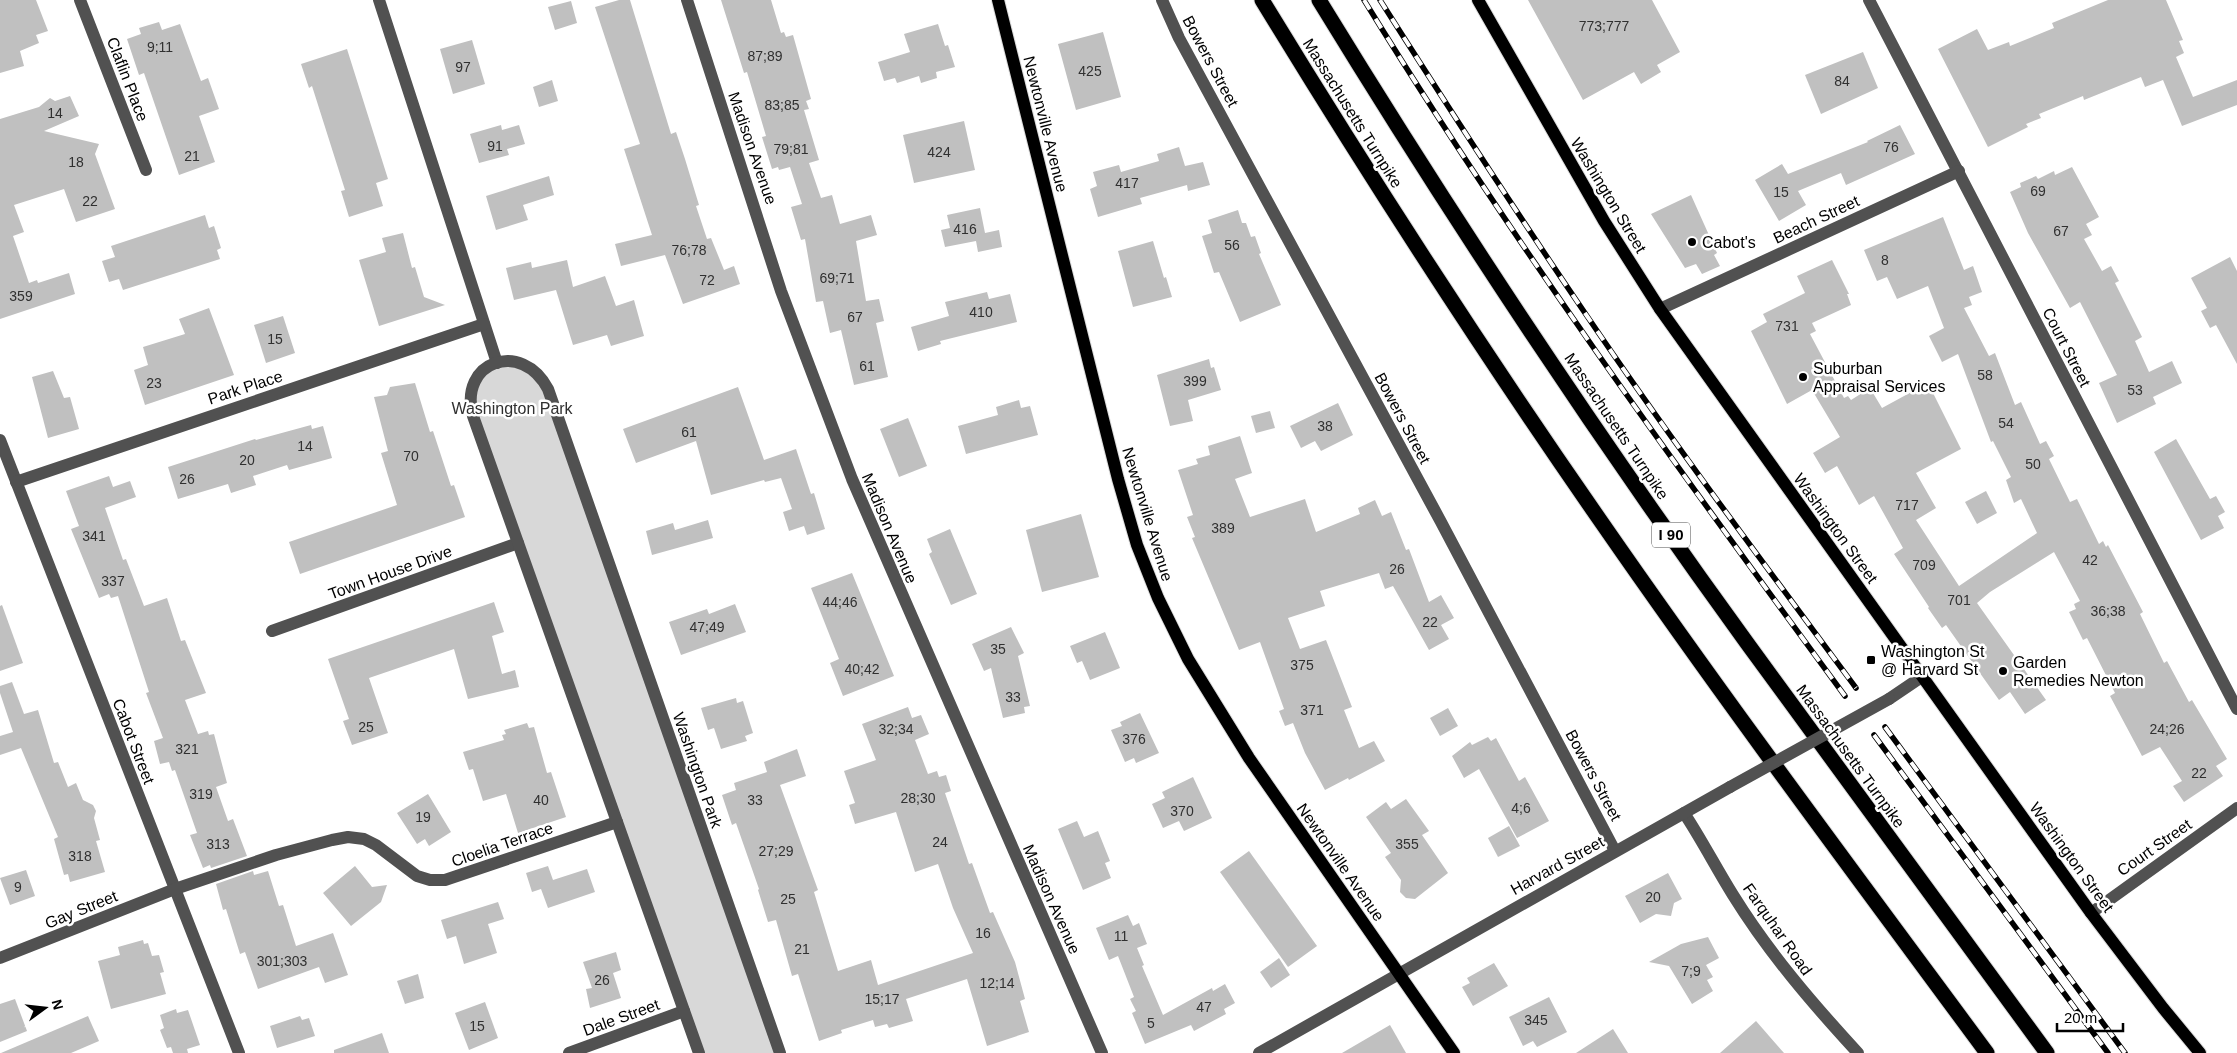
<svg xmlns="http://www.w3.org/2000/svg" width="2237" height="1053" font-family="Arial,sans-serif">
<style>
.green{fill:#d8d8d8}
.building{fill:#c0c0c0}
.lines{fill:none;stroke-linecap:round;stroke-linejoin:round}
.major-casing{stroke:#dbdbdb;stroke-width:14}
.highway-casing{stroke:#dbdbdb;stroke-width:17}
.minor{stroke:#515151;stroke-width:12}
.major{stroke:#000;stroke-width:12}
.highway{stroke:#000;stroke-width:15}
.rail-casing{stroke:#000;stroke-width:5.5}
.rail{stroke:#fff;stroke-width:4;stroke-dasharray:11;stroke-linecap:butt}
.minor-bridge{stroke:#515151;stroke-width:12}
.poi-dot{fill:#000;stroke:#fff;stroke-width:2}
.labels{text-anchor:middle;stroke-width:5;stroke-linejoin:round;paint-order:stroke}
.number-label{font-size:14px;fill:#303030}
.shield{fill:#fff;stroke:#4c4c4c;stroke-width:1}
.shield-label{font-size:15px;font-weight:bold;fill:#000}
.street-label{font-size:16px;fill:#000;stroke:#fff}
.poi-label{font-size:16px;fill:#000;stroke:#fff;text-anchor:start}
.park-label{font-size:16px;fill:#2f2f2f;stroke:#fff}
</style>
<rect width="100%" height="100%" fill="#fff"/>
<!-- green -->
<path class="green" d="M502,361L541,376L780,1053H699L473,416L471,387Z"/>
<!-- building -->
<g class="building">
<path d="M0,0H36L48,31L36,35L39,43L20,51L24,66L0,73Z"/>
<path d="M619,0H630L671,134L676,132L685,159L699,205L696,206L707,239L711,238L724,270L734,266L740,284L683,304L665,255L621,266L615,244L652,235L624,149L640,144L595,7Z"/>
<path d="M721,0H771L781,33L784,32L786,37L793,35L811,99L806,101L809,109L804,110L819,160L809,163L821,198L832,195L840,224L871,215L877,235L856,241L866,301L879,299L884,321L876,323L888,377L854,385L841,330L830,333L823,301L816,302L805,239L801,240L791,207L802,204L790,167L779,170L778,167L772,169L762,137L766,136L747,72L744,73Z"/>
<path d="M1528,0H1652L1680,52L1657,65L1661,72L1641,84L1634,72L1583,100Z"/>
<path d="M2108,0H2166L2183,40L2179,41L2184,53L2176,57L2193,97L2237,80V105L2182,126L2163,80L2145,87L2141,77L2084,100L2083,96L2039,114L2041,118L2026,124L2028,127L1988,147L1938,49L1977,29L1988,50L2009,42L2010,46L2054,28L2052,23Z"/>
<path d="M571,1L577,23L555,30L548,7Z"/>
<path d="M159,22L162,30L180,24L201,81L208,78L219,109L199,116L215,162L179,175L144,73L139,75L127,39L141,34L139,28Z"/>
<path d="M938,24L945,46L948,45L955,67L936,72L937,78L921,83L919,76L897,83L895,78L884,81L878,62L910,52L904,34Z"/>
<path d="M1103,32L1121,97L1076,110L1058,44Z"/>
<path d="M472,40L485,84L453,94L440,49Z"/>
<path d="M347,49L388,179L376,183L383,206L349,217L341,191L345,190L312,86L309,88L301,64Z"/>
<path d="M1863,52L1878,88L1821,114L1805,75Z"/>
<path d="M552,80L558,101L539,107L533,87Z"/>
<path d="M70,96L79,116L44,131L99,144L95,154L115,209L76,222L64,189L14,205L24,232L13,236L29,283L37,280L38,283L69,273L75,294L0,319V119L39,107L50,98L55,101Z"/>
<path d="M964,121L975,170L914,183L903,135Z"/>
<path d="M501,125L502,130L519,125L525,144L507,149L509,155L479,163L470,134Z"/>
<path d="M1900,125L1915,154L1846,185L1841,173L1798,191L1806,205L1779,221L1755,180L1782,164L1788,174L1868,142L1867,141Z"/>
<path d="M1179,147L1185,166L1203,162L1210,185L1188,191L1187,185L1140,198L1142,204L1098,217L1090,189L1097,186L1093,172L1119,165L1121,172L1159,161L1157,154Z"/>
<path d="M2072,167L2099,217L2086,224L2092,235L2084,239L2102,271L2111,266L2119,281L2115,283L2142,337L2135,341L2149,372L2172,361L2182,383L2153,397L2156,404L2117,423L2099,383L2117,375L2080,302L2070,308L2028,233L2010,192L2021,187L2020,183L2036,176L2038,179L2054,171L2055,175Z"/>
<path d="M549,176L554,195L523,205L528,220L496,230L486,196Z"/>
<path d="M1691,195L1717,253L1714,255L1720,266L1702,274L1696,264L1685,268L1651,214Z"/>
<path d="M980,208L985,233L999,230L1002,247L978,252L976,241L945,247L941,230L950,228L947,215Z"/>
<path d="M1238,210L1242,223H1246L1251,237L1255,236L1261,253L1259,254L1281,305L1240,322L1219,272L1214,273L1202,236L1212,233L1208,220Z"/>
<path d="M205,215L209,228L214,226L221,248L217,250L220,259L123,290L119,279L109,282L102,261L115,257L111,246Z"/>
<path d="M1943,217L1964,270L1973,266L1982,292L1969,297L1972,305L1964,308L1989,356L1995,353L2015,405L2021,402L2040,444L2046,441L2054,456L2049,459L2070,502L2077,499L2099,544L2103,541L2106,547L2108,545L2143,612L2140,614L2164,663L2167,661L2189,702L2192,700L2227,759L2216,766L2223,776L2184,802L2173,786L2182,781L2160,747L2142,756L2110,696L2115,693L2087,638L2083,640L2069,612L2076,609L2074,604L2080,601L2054,552L1990,592L1977,603L2046,700L2025,714L2010,692L1999,700L1946,625L1942,628L1928,608L1929,607L1894,554L1903,548L1874,496L1859,505L1837,466L1825,473L1813,453L1840,437L1812,390L1787,404L1751,331L1767,322L1763,314L1805,293L1797,276L1832,260L1849,294H1847L1851,305L1812,323L1816,331L1810,334L1844,398L1848,396L1851,400L1870,388L1882,408L1928,383L1961,449L1916,473L1936,508L1916,520L1959,586L2037,533L2021,499L2014,503L2006,480L2011,477L1993,441L1991,442L1958,354L1942,362L1929,336L1944,328L1928,286L1897,299L1887,277L1877,281L1864,250Z"/>
<path d="M403,233L412,268L415,267L424,297L445,305L379,326L359,260L386,252L382,238Z"/>
<path d="M1153,241L1164,278L1166,277L1172,297L1133,307L1118,251Z"/>
<path d="M2230,257L2237,271V364L2216,325L2210,328L2201,311L2207,308L2191,278Z"/>
<path d="M567,260L573,287L605,276L616,306L634,300L644,336L611,346L607,335L573,345L556,290L514,300L506,268L531,262L532,268Z"/>
<path d="M987,292L989,299L1010,294L1017,322L940,341L941,344L918,351L911,327L949,316L945,302Z"/>
<path d="M209,308L234,375L145,405L134,370L148,365L143,347L185,334L179,319Z"/>
<path d="M283,316L295,353L266,363L254,325Z"/>
<path d="M1209,359L1211,368L1214,367L1221,390L1188,400L1193,421L1170,426L1157,375Z"/>
<path d="M53,371L64,398L70,397L79,429L48,438L32,377Z"/>
<path d="M415,383L430,432L433,431L451,486L454,485L465,517L300,574L289,542L397,505L381,453L388,451L374,397L387,395L390,387Z"/>
<path d="M738,387L764,460L796,449L811,494L814,493L825,529L807,535L804,526L789,531L783,512L792,509L781,478L765,482L764,480L711,495L696,441L636,463L623,429Z"/>
<path d="M1019,400L1021,408L1030,406L1038,435L966,454L958,426L998,415L996,407Z"/>
<path d="M1338,403L1353,435L1321,451L1315,441L1301,448L1290,426Z"/>
<path d="M1270,411L1275,428L1256,433L1251,416Z"/>
<path d="M908,418L927,466L899,477L880,429Z"/>
<path d="M311,425L312,429L323,426L332,458L289,470L287,465L253,476L256,485L231,493L228,484L178,499L168,467L255,439L256,440Z"/>
<path d="M1240,436L1252,473L1235,479L1250,517L1305,499L1316,532L1360,514L1358,508L1375,500L1382,516L1391,512L1406,550L1409,549L1429,602L1441,595L1454,618L1441,625L1449,639L1429,650L1393,586L1385,589L1379,573L1320,591L1325,606L1288,618L1300,649L1326,640L1352,707L1344,710L1359,748L1374,741L1385,761L1349,780L1348,778L1325,790L1305,753L1293,723L1285,726L1279,711L1284,709L1260,642L1239,650L1192,538L1195,537L1187,517L1193,515L1178,470L1198,464L1196,459L1210,455L1208,446Z"/>
<path d="M2176,439L2210,499L2216,496L2225,512L2218,516L2224,528L2201,540L2154,452Z"/>
<path d="M109,476L113,487L130,481L136,497L105,508L123,560L126,559L144,606L167,598L181,641L185,640L206,693L185,700L198,734L208,731L209,735L214,734L227,783L216,787L228,821L233,819L247,856L211,868L210,865L203,868L190,835L197,833L175,770L172,771L169,762L160,764L154,741L163,738L146,693L149,692L118,596L111,598L109,594L99,598L71,529L79,526L66,491Z"/>
<path d="M1986,491L1997,513L1977,524L1965,502Z"/>
<path d="M1081,514L1099,577L1042,592L1026,530Z"/>
<path d="M708,520L713,538L652,555L646,531L673,523L675,530Z"/>
<path d="M950,529L977,594L951,605L929,554L932,552L927,539Z"/>
<path d="M852,573L894,676L843,696L830,663L839,659L811,588Z"/>
<path d="M494,602L504,632L492,636L502,674L515,670L519,687L468,699L454,649L369,678L388,733L352,745L343,721L349,719L328,659Z"/>
<path d="M735,604L746,632L681,655L669,622L707,609L709,614Z"/>
<path d="M2,605L23,663L0,671V606Z"/>
<path d="M1011,627L1024,653L1018,656L1030,706L1024,707L1025,713L1003,718L991,668L984,671L972,644Z"/>
<path d="M1105,632L1120,668L1090,680L1082,661L1077,663L1070,646Z"/>
<path d="M12,682L24,714L38,710L54,763L58,762L68,787L76,783L83,800L93,805L96,811L94,818L100,840L96,841L105,872L70,882L68,874L64,875L54,839L58,837L21,748L0,755V736L13,732L0,693V686Z"/>
<path d="M736,698L737,703L743,701L753,733L745,736L747,741L721,749L714,728L708,730L701,708Z"/>
<path d="M908,707L912,718L921,715L929,734L915,740L928,774L937,771L939,777L946,775L951,791L945,793L969,864L972,863L990,913L993,912L1015,962L1025,999L1020,1001L1029,1032L987,1046L967,979L906,999L913,1021L889,1028L887,1024L875,1027L873,1020L841,1030L842,1033L819,1041L798,974L792,976L776,920L768,922L758,890L759,889L736,823L732,825L722,795L736,790L734,783L767,772L764,762L797,749L806,776L780,785L818,890L814,892L838,971L871,960L878,985L973,953L953,908L938,864L915,872L896,812L855,824L849,805L855,803L844,771L876,760L862,724Z"/>
<path d="M1448,708L1458,726L1440,736L1430,718Z"/>
<path d="M1140,713L1159,753L1136,763L1134,758L1125,762L1111,730L1122,726L1120,722Z"/>
<path d="M527,723L529,728L534,727L547,773L551,772L566,817L518,833L506,794L483,801L473,769L469,770L463,752L504,740L502,735L506,734L504,730Z"/>
<path d="M1488,737L1491,741L1496,738L1519,781L1525,777L1549,821L1517,838L1479,769L1464,778L1452,756L1470,742L1472,745Z"/>
<path d="M1193,777L1212,818L1184,831L1179,821L1163,828L1152,804L1165,798L1162,792Z"/>
<path d="M428,794L451,832L429,846L425,839L417,844L397,813Z"/>
<path d="M1406,799L1429,831L1422,835L1448,873L1415,899L1406,898L1400,892L1401,880L1385,857L1391,853L1366,817L1386,802L1391,809Z"/>
<path d="M1077,821L1084,837L1098,831L1110,861L1105,863L1111,878L1083,890L1058,829Z"/>
<path d="M1509,826L1520,846L1498,857L1488,838Z"/>
<path d="M1249,851L1317,946L1288,967L1220,872Z"/>
<path d="M355,866L372,887L387,885L381,902L351,926L323,893Z"/>
<path d="M548,866L553,880L587,869L595,892L548,908L541,889L532,892L526,873Z"/>
<path d="M26,870L35,896L10,905L0,878Z"/>
<path d="M253,871L254,875L268,871L279,906L283,905L296,946L333,933L348,975L325,983L319,967L258,989L245,952L240,954L226,909L223,910L216,884Z"/>
<path d="M1668,873L1682,899L1674,903L1671,916L1656,914L1640,923L1625,896Z"/>
<path d="M498,902L504,919L488,924L497,953L464,964L456,936L447,939L441,920Z"/>
<path d="M1128,915L1133,926L1139,923L1147,944L1137,948L1144,965L1142,966L1163,1015L1212,988L1213,991L1225,984L1235,1003L1224,1009L1226,1014L1194,1031L1191,1025L1145,1044L1132,1013L1136,1011L1130,999L1134,997L1118,956L1109,960L1096,928Z"/>
<path d="M1708,937L1719,958L1706,965L1713,977L1707,980L1713,991L1692,1004L1669,966L1649,962L1681,944Z"/>
<path d="M143,940L144,944L148,943L152,956L159,955L164,972L160,973L166,994L111,1009L98,961L120,955L118,947Z"/>
<path d="M616,952L621,970L613,973L621,998L590,1008L586,989L592,988L583,962Z"/>
<path d="M1279,958L1290,975L1271,988L1260,972Z"/>
<path d="M1494,963L1508,986L1473,1006L1462,987L1470,983L1467,978Z"/>
<path d="M418,974L424,998L405,1004L397,981Z"/>
<path d="M1549,997L1567,1032L1537,1047L1533,1041L1523,1046L1509,1017Z"/>
<path d="M15,999L27,1031L0,1042V1004Z"/>
<path d="M485,1002L498,1038L469,1050L455,1013Z"/>
<path d="M176,1009L177,1013L188,1010L200,1045L187,1049L188,1053H173L171,1047L167,1048L160,1030L164,1028L160,1015Z"/>
<path d="M88,1016L99,1041L71,1053H1Z"/>
<path d="M300,1016L302,1020L309,1018L315,1036L277,1048L270,1026Z"/>
<path d="M1756,1021L1784,1053H1720Z"/>
<path d="M1390,1025L1406,1053H1342Z"/>
<path d="M1613,1029L1628,1053H1576Z"/>
<path d="M382,1033L389,1053H334V1050Z"/>
</g>
<g class="lines">
<defs>
<g id="major">
<path d="M998,0L1118,479L1137,545L1158,598L1188,659L1249,758L1454,1053"/>
<path d="M1478,0L1604,221L1660,309L2091,913L2163,1008L2200,1053"/>
</g>
<g id="highway">
<path d="M1262,0C1370,177 1483,352 1602,523C1726,702 1857,877 1987,1053"/>
<path d="M1319,0C1453,219 1596,435 1747,643C1846,780 1947,916 2047,1053"/>
</g>
</defs>
<!-- major casing -->
<use href="#major" class="major-casing"/>
<!-- highway casing -->
<use href="#highway" class="highway-casing"/>
<!-- minor -->
<g class="minor">
<path d="M80,0L146,170"/>
<path d="M379,0L497,363"/>
<path d="M687,0L781,291L852,479L1102,1053"/>
<path d="M1162,0L1179,38L1441,522L1615,851"/>
<path d="M1869,0L2237,709"/>
<path d="M1660,309L1959,171"/>
<path d="M0,440L239,1053"/>
<path d="M16,482L484,324"/>
<path d="M272,631L518,543"/>
<path d="M1889,699L1923,676"/>
<path d="M1684,813C1702,840 1716,868 1733,895C1769,953 1812,1003 1858,1053"/>
<path d="M2091,913L2237,808"/>
<path d="M0,958L175,889L276,855L332,840L348,837L364,839L376,845L417,876L430,880H445L617,822"/>
<path d="M569,1053L684,1011"/>
<path d="M699,1053L473,416C458,361 522,339 548,389L780,1053"/>
<path d="M1259,1053L1730,787"/>
</g>
<!-- major -->
<use href="#major" class="major"/>
<!-- highway -->
<use href="#highway" class="highway"/>
<defs>
<g id="rail">
<path d="M1364,0C1512,241 1678,469 1845,696"/>
<path d="M1380,0C1448,107 1516,212 1587,316C1673,443 1765,565 1856,688"/>
<path d="M1885,727L2125,1053"/>
<path d="M1874,735L2108,1053"/>
</g>
</defs>
<!-- rail casing -->
<use href="#rail" class="rail-casing"/>
<!-- rail -->
<use href="#rail" class="rail"/>
<!-- minor-bridge -->
<path class="minor-bridge" d="M1730,787L1889,699"/>
</g>
<!-- markers -->
<g class="poi-dot">
<circle cx="1692" cy="242" r="5"/>
<circle cx="1803" cy="377" r="5"/>
<rect x="1866" y="655" width="10" height="10" rx="2.5"/>
<circle cx="2003" cy="671" r="5"/>
</g>
<g class="labels">
<!-- number labels -->
<g class="number-label">
<text x="1604" y="31">773;777</text>
<text x="160" y="52">9;11</text>
<text x="765" y="61">87;89</text>
<text x="463" y="72">97</text>
<text x="1090" y="76">425</text>
<text x="1842" y="86">84</text>
<text x="782" y="110">83;85</text>
<text x="55" y="118">14</text>
<text x="495" y="151">91</text>
<text x="1891" y="152">76</text>
<text x="791" y="154">79;81</text>
<text x="939" y="157">424</text>
<text x="192" y="161">21</text>
<text x="76" y="167">18</text>
<text x="1127" y="188">417</text>
<text x="2038" y="196">69</text>
<text x="1781" y="197">15</text>
<text x="90" y="206">22</text>
<text x="965" y="234">416</text>
<text x="2061" y="236">67</text>
<text x="1232" y="250">56</text>
<text x="689" y="255">76;78</text>
<text x="1885" y="265">8</text>
<text x="837" y="283">69;71</text>
<text x="707" y="285">72</text>
<text x="21" y="301">359</text>
<text x="981" y="317">410</text>
<text x="855" y="322">67</text>
<text x="1787" y="331">731</text>
<text x="275" y="344">15</text>
<text x="867" y="371">61</text>
<text x="1985" y="380">58</text>
<text x="1195" y="386">399</text>
<text x="154" y="388">23</text>
<text x="2135" y="395">53</text>
<text x="2006" y="428">54</text>
<text x="1325" y="431">38</text>
<text x="689" y="437">61</text>
<text x="305" y="451">14</text>
<text x="411" y="461">70</text>
<text x="247" y="465">20</text>
<text x="2033" y="469">50</text>
<text x="187" y="484">26</text>
<text x="1907" y="510">717</text>
<text x="1223" y="533">389</text>
<text x="94" y="541">341</text>
<text x="2090" y="565">42</text>
<text x="1924" y="570">709</text>
<text x="1397" y="574">26</text>
<text x="113" y="586">337</text>
<text x="1959" y="605">701</text>
<text x="840" y="607">44;46</text>
<text x="2108" y="616">36;38</text>
<text x="1430" y="627">22</text>
<text x="707" y="632">47;49</text>
<text x="998" y="654">35</text>
<text x="1302" y="670">375</text>
<text x="862" y="674">40;42</text>
<text x="1013" y="702">33</text>
<text x="1312" y="715">371</text>
<text x="366" y="732">25</text>
<text x="896" y="734">32;34</text>
<text x="2167" y="734">24;26</text>
<text x="1134" y="744">376</text>
<text x="187" y="754">321</text>
<text x="2199" y="778">22</text>
<text x="201" y="799">319</text>
<text x="918" y="803">28;30</text>
<text x="541" y="805">40</text>
<text x="755" y="805">33</text>
<text x="1521" y="813">4;6</text>
<text x="1182" y="816">370</text>
<text x="423" y="822">19</text>
<text x="940" y="847">24</text>
<text x="218" y="849">313</text>
<text x="1407" y="849">355</text>
<text x="776" y="856">27;29</text>
<text x="80" y="861">318</text>
<text x="18" y="892">9</text>
<text x="1653" y="902">20</text>
<text x="788" y="904">25</text>
<text x="983" y="938">16</text>
<text x="1121" y="941">11</text>
<text x="802" y="954">21</text>
<text x="282" y="966">301;303</text>
<text x="1691" y="976">7;9</text>
<text x="602" y="985">26</text>
<text x="997" y="988">12;14</text>
<text x="882" y="1004">15;17</text>
<text x="1204" y="1012">47</text>
<text x="1536" y="1025">345</text>
<text x="1151" y="1028">5</text>
<text x="477" y="1031">15</text>
</g>
<!-- shield labels -->
<rect class="shield" x="1652" y="522.5" width="38" height="25" rx="4"/>
<g class="shield-label">
<text x="1671" y="540">I 90</text>
</g>
<!-- street labels -->
<g class="street-label">
<text transform="translate(1211 61) rotate(62)" y="6">Bowers Street</text>
<text transform="translate(128 79) rotate(69)" y="6">Claflin Place</text>
<text transform="translate(1353 113) rotate(58)" y="6">Massachusetts Turnpike</text>
<text transform="translate(1046 124) rotate(76)" y="6">Newtonville Avenue</text>
<text transform="translate(753 148) rotate(71)" y="6">Madison Avenue</text>
<text transform="translate(1609 195) rotate(59)" y="6">Washington Street</text>
<text transform="translate(1816 219) rotate(-25)" y="6">Beach Street</text>
<text transform="translate(2067 347) rotate(63)" y="6">Court Street</text>
<text transform="translate(245 387) rotate(-18)" y="6">Park Place</text>
<text transform="translate(1403 418) rotate(62)" y="6">Bowers Street</text>
<text transform="translate(1617 426) rotate(56)" y="6">Massachusetts Turnpike</text>
<text transform="translate(1148 514) rotate(73)" y="6">Newtonville Avenue</text>
<text transform="translate(890 528) rotate(67)" y="6">Madison Avenue</text>
<text transform="translate(1836 528) rotate(54)" y="6">Washington Street</text>
<text transform="translate(390 572) rotate(-20)" y="6">Town House Drive</text>
<text transform="translate(134 741) rotate(69)" y="6">Cabot Street</text>
<text transform="translate(1851 756) rotate(54)" y="6">Massachusetts Turnpike</text>
<text transform="translate(698 770) rotate(71)" y="6">Washington Park</text>
<text transform="translate(1594 775) rotate(62)" y="6">Bowers Street</text>
<text transform="translate(502 844) rotate(-19)" y="6">Cloelia Terrace</text>
<text transform="translate(2154 847) rotate(-35)" y="6">Court Street</text>
<text transform="translate(2072 857) rotate(54)" y="6">Washington Street</text>
<text transform="translate(1341 862) rotate(55)" y="6">Newtonville Avenue</text>
<text transform="translate(1557 865) rotate(-29)" y="6">Harvard Street</text>
<text transform="translate(1052 899) rotate(66)" y="6">Madison Avenue</text>
<text transform="translate(81 909) rotate(-22)" y="6">Gay Street</text>
<text transform="translate(1778 929) rotate(55)" y="6">Farquhar Road</text>
<text transform="translate(621 1017) rotate(-20)" y="6">Dale Street</text>
</g>
<!-- poi labels -->
<g class="poi-label">
<text x="1702" y="248">Cabot's</text>
<text x="1813" y="374">Suburban<tspan x="1813" dy="18">Appraisal Services</tspan></text>
<text x="1881" y="657">Washington St<tspan x="1881" dy="18">@ Harvard St</tspan></text>
<text x="2013" y="668">Garden<tspan x="2013" dy="18">Remedies Newton</tspan></text>
</g>
<!-- park labels -->
<g class="park-label">
<text x="512" y="414">Washington Park</text>
</g>
</g>
<!-- north arrow -->
<g transform="translate(45 1008) rotate(75)" stroke="#ffffff" stroke-width="4" paint-order="stroke">
<path d="M0-4L9 19L0 12L-9 19Z" fill="#000000"/>
<text y="-8" font-size="14" font-weight="bold" text-anchor="middle" fill="#000000">N</text>
</g>
<!-- scale -->
<path d="M2057 1023v8h66v-8" fill="none" stroke="#000000" stroke-width="2.5"/>
<text x="2064" y="1023" font-size="15" fill="#000000" stroke="#ffffff" stroke-width="4" paint-order="stroke">20 m</text>
</svg>
